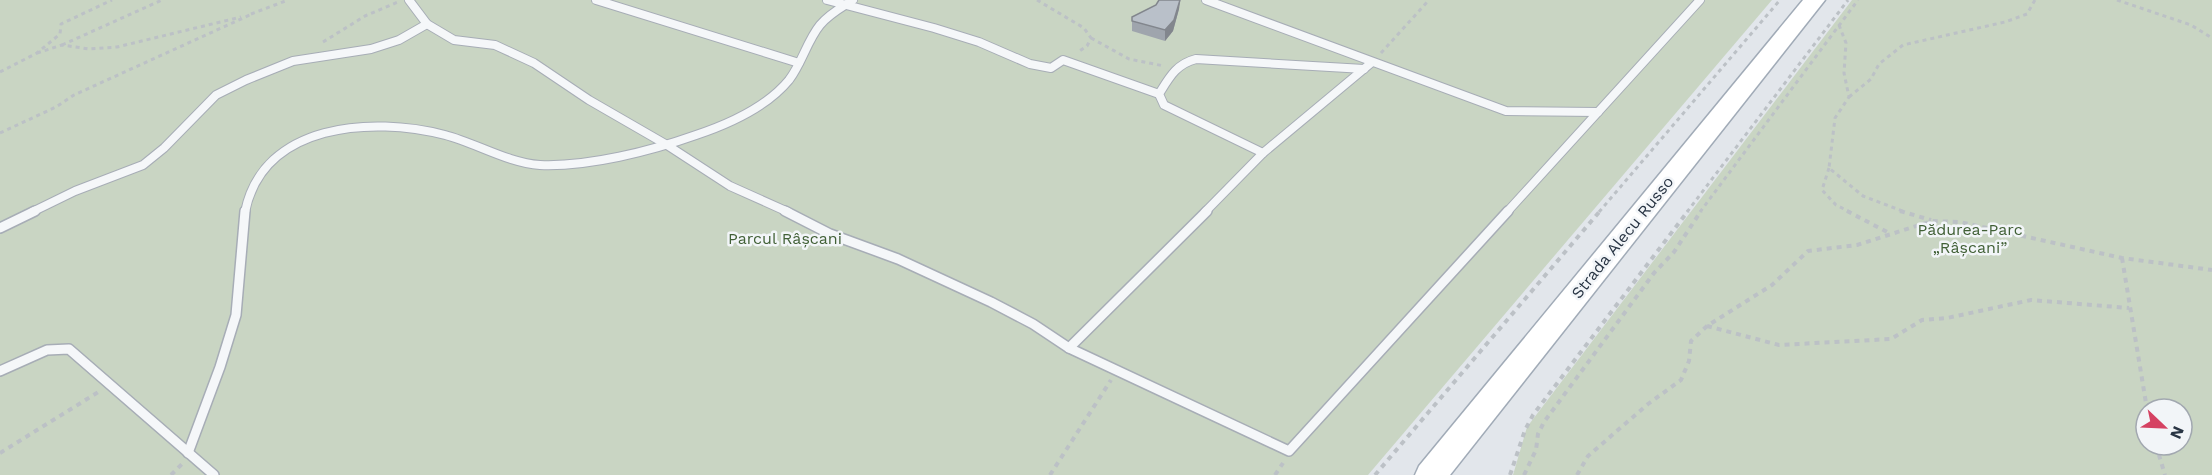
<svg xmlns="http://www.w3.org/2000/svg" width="2212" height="475" font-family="'Work Sans',sans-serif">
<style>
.green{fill:#c9d5c3;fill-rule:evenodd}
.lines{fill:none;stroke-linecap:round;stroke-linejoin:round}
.service-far1-casing{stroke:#a7adb6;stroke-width:10}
.service-casing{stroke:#a7adb6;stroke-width:12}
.primary-casing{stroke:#a1abb7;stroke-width:3}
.path-far1{stroke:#bcc1c6;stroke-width:3;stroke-dasharray:4 4;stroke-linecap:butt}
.path{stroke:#bcc1c6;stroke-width:4;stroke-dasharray:5 5;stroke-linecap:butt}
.service-far1{stroke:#f5f7f9;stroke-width:8}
.service{stroke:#f5f7f9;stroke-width:9}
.primary{fill:#fff;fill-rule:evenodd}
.wall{fill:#9fa5ad}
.shaded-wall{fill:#82868d}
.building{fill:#b9c0c9;stroke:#82868d;stroke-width:1.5}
.labels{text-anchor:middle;stroke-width:5;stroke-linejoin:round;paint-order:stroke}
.park-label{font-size:16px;fill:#416036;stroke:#f2f5f8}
.street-label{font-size:16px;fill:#293544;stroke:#f2f5f8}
</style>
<rect width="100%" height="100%" fill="#e2e6eb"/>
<!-- green -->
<g class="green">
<path d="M0,0H1772L1368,475H0Z"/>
<path d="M1852,0H2212V475H1513L1527,427ZM2146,409H2182V445H2146Z"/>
</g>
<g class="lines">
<defs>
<g id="service-far1">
<path d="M409,0L427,24L454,40L495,45L534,63L589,100L667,145L730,186L788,212"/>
<path d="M596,0L799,63"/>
<path d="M827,0L934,28L979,42L1030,64L1051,68L1063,60L1159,94"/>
<path d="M1206,0L1506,111L1598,112"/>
<path d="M1263,153L1164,105L1159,94C1169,78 1176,64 1196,59L1364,69"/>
<path d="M32,212L75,191L143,165L164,148L216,95L246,80L293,61L371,49L399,40L427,24"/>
<path d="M245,212C263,123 372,116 445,135C476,143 508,163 540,165C588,167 651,151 696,135C729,124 766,108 789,80C802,63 807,41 820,25C829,14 842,7 853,0"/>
<path d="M1205,212L1263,153L1371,63"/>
<path d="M1507,212L1700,0"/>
</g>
<g id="service">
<path d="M785,211L830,234L898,259L991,302L1033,324L1069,348L1289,451L1508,211"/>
<path d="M0,228L35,211"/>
<path d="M1069,348L1207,211"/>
<path d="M0,371L47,350L69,349L214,475"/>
<path d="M188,453L220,367L236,315L245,211"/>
</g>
<path id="primary" d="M1803,0H1825L1450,475H1415L1419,466Z"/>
</defs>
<!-- service-far1 casing -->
<use href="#service-far1" class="service-far1-casing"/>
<!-- service casing -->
<use href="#service" class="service-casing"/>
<!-- primary casing -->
<use href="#primary" class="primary-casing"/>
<!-- path-far1 -->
<g class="path-far1">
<path d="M1037,0L1084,28L1091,38L1087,46L1078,52"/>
<path d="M2117,0L2191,25L2212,38"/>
<path d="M251,14L288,0"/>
<path d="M1839,25L1846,43L1844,73L1849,97L1835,118L1829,168L1863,196L1905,212"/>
<path d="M1091,38L1129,59L1164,66"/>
<path d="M323,42L365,16L398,2"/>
<path d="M62,45L162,0"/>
<path d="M37,53L62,45L89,49L117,47L241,17"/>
<path d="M1381,53L1429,0"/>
<path d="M0,72L37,53L60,34L61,24L112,0"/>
<path d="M1849,97L1871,79L1879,64L1903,45L2005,22L2027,14L2035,0"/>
<path d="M0,133L56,107L74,95L252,14"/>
<path d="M1829,168L1822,190L1836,205L1850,212"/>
<path d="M1599,212L1780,0"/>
<path d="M1687,212L1848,0"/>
<path d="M1700,212L1858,0"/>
</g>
<!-- path -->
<g class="path">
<path d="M1847,211L1891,234"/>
<path d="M1900,211L1931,220"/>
<path d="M2122,258L2147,409"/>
<path d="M1707,326L1779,345L1891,339L1922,320L1947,318L2031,300L2129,308"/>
<path d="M2156,445L2165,475"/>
<path d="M0,453L100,391"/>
<path d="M171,475L182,464"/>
<path d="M1050,475L1111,380"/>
<path d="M1275,475L1283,463"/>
<path d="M1375,475L1600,211"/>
<path d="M1510,475L1525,430L1533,415L1688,211"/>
<path d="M1524,475L1536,450L1538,434L1544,422L1654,273L1674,252L1701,211"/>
<path d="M1577,475L1588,456L1648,404L1681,380L1689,361L1691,341L1707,326L1772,285L1808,251L1857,245L1932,221L1960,222L2122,258L2212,270"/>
</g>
<!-- service-far1 -->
<use href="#service-far1" class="service-far1"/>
<!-- service -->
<use href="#service" class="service"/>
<!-- primary -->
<use href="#primary" class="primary"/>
</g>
<!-- wall -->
<path class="wall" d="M1180,0L1179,9L1173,31L1165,41L1132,31V17Z"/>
<!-- shaded-wall -->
<path class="shaded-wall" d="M1180,0L1179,9L1173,31L1165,41V30Z"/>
<!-- building -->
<path class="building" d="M1159,0H1180L1174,20L1165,30L1132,21V17L1156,5Z"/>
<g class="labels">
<!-- park labels -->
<g class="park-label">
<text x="1970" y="235">Pădurea-Parc<tspan x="1970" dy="18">„Râșcani”</tspan></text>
<text x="785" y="244">Parcul Râșcani</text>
</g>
<!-- street labels -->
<g class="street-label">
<text transform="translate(1622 237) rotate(-51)" y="6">Strada Alecu Russo</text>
</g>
</g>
<!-- north arrow -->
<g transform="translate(2164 427) rotate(113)"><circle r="28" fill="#f2f5f8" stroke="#a2a8b0" stroke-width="1.5"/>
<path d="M0-4.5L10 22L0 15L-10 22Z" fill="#d54262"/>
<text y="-9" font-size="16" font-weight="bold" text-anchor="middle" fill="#293544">N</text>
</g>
</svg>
